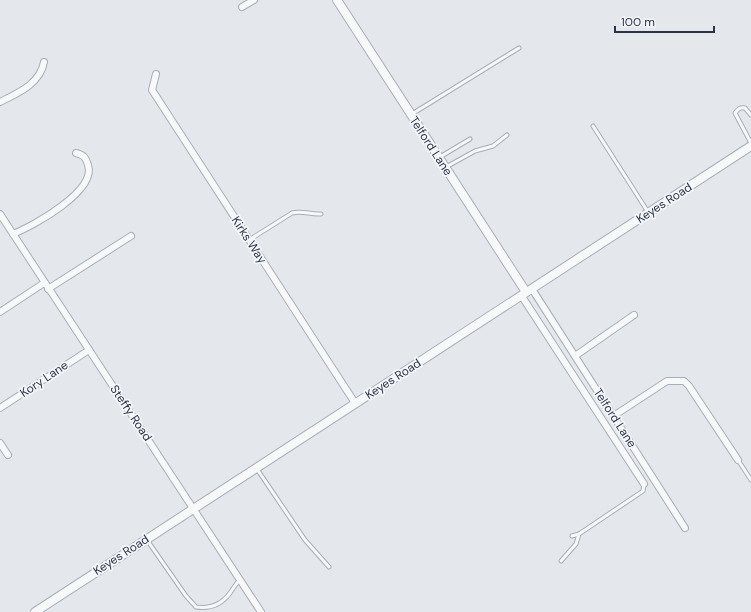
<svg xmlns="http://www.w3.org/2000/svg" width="751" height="612" font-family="'DM Sans',sans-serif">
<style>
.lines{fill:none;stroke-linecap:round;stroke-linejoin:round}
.service-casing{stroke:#a9aeb7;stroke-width:5}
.minor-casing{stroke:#a9aeb7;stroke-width:8}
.tertiary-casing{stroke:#a9aeb7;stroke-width:10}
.service{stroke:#f7f8fa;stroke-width:3}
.minor{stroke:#f7f8fa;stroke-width:6}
.tertiary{stroke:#f7f8fa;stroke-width:8}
.labels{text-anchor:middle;stroke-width:3.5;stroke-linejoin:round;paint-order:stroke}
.street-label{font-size:12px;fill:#2b3445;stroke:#f4f6f9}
</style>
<rect width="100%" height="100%" fill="#e4e7ec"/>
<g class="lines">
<defs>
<g id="service">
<path d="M412,114L519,48"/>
<path d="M751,115L745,108C740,107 738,109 735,113L751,143"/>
<path d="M593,126L648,212"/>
<path d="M440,157L470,139"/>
<path d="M446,167L475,151L493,146L507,135"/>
<path d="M249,240L292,213C302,210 311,215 321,214"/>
<path d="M738,460L751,480"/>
<path d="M257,469L305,540L329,567"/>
<path d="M572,536L579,534L643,491L644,484"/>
<path d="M147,540L186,596L196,607C210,609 222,604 230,593C234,588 235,584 240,580"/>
<path d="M561,561L576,544L579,534"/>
</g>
<g id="minor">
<path d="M242,7L254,0"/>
<path d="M156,74L152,90L355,403"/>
<path d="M0,102C18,93 40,84 44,62"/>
<path d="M0,214L261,612"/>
<path d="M13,234C33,226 97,191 88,165C86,158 84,155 76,153"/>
<path d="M48,289L131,236"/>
<path d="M532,289L685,528"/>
<path d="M521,295L644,484"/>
<path d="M0,312L44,283"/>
<path d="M575,356L634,315"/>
<path d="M0,408L89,350"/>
<path d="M615,415L667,381H684L689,386L738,460"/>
<path d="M0,443L8,455"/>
</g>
<g id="tertiary">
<path d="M337,0L526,292"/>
<path d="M35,612L751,146"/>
</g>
</defs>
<!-- service casing -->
<use href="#service" class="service-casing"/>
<!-- minor casing -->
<use href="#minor" class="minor-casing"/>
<!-- tertiary casing -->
<use href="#tertiary" class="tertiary-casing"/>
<!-- service -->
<use href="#service" class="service"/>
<!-- minor -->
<use href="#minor" class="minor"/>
<!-- tertiary -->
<use href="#tertiary" class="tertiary"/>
</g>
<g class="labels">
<!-- street labels -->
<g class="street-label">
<text transform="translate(431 146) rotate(57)" y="4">Telford Lane</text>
<text transform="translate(664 203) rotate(-33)" y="4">Keyes Road</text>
<text transform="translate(249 240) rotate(57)" y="4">Kirks Way</text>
<text transform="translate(44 379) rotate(-34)" y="4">Kory Lane</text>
<text transform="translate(393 379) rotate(-33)" y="4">Keyes Road</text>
<text transform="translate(131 413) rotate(56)" y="4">Steffy Road</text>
<text transform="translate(615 418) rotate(57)" y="4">Telford Lane</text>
<text transform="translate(121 555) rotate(-33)" y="4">Keyes Road</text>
</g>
</g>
<!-- scale -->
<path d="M615 26v6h99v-6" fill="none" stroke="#2b3445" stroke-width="2"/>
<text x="621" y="26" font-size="12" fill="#2b3445" stroke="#f4f6f9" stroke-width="3" paint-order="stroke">100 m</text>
</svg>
